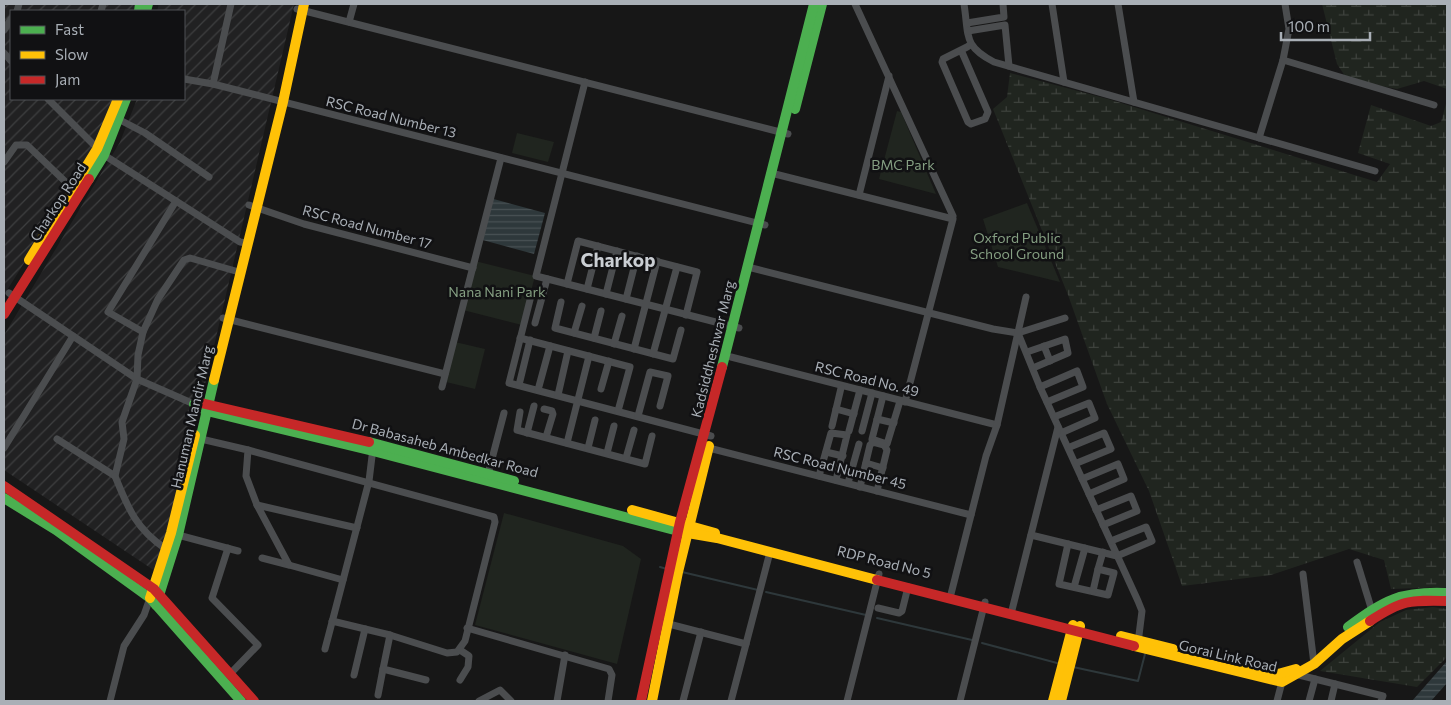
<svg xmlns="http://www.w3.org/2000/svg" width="1451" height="705" font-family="Commissioner,sans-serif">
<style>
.industrial{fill:url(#industrial-furrows)}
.green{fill:#20251f}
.wetland{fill:url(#wetland-marsh)}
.water{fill:url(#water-rules)}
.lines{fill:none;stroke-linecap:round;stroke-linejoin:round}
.stream{stroke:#2e383b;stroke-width:2}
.street{stroke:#4b4d4f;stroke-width:7}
.fast{stroke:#4caf50;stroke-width:10}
.slow{stroke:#ffc107;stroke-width:10}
.jam{stroke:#c62828;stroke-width:10}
.labels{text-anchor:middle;stroke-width:5;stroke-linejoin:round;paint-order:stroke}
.street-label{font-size:14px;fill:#a9afb6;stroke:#111113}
.park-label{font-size:14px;fill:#859f82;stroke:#111113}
.district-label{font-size:19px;font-weight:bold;fill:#caced3;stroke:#111113}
</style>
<defs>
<pattern id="industrial-furrows" width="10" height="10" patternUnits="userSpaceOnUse" patternTransform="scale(1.25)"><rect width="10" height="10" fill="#212122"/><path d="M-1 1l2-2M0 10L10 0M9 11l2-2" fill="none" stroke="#3e3f40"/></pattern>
<pattern id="wetland-marsh" width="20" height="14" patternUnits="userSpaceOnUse" patternTransform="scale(1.25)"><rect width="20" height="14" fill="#20251f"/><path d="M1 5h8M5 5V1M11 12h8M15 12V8" fill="none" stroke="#3e423d"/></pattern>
<pattern id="water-rules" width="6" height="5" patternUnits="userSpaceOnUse" patternTransform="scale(1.25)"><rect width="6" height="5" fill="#2e383b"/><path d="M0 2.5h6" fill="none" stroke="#495255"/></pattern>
</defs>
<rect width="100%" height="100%" fill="#171717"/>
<!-- industrial -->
<g class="industrial">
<path d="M4,4H137L136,11H11V99H115L85,166L4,295Z"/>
<path d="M159,4H294L163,564L155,571L4,470V335L120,142L137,99H184V11H157Z"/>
</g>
<!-- green -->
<g class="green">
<path d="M897,111L901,112L936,194L879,179Z"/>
<path d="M517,133L554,142L548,162L512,153Z"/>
<path d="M1027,203L1060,282L998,267L983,219Z"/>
<path d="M471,260L535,276L522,325L459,309Z"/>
<path d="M455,342L485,349L475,389L446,382Z"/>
<path d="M504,513L623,546L641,559L617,664L475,625Z"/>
</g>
<!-- wetland -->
<g class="wetland">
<path d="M1322,4H1447V89L1424,81L1397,89L1347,79L1337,64Z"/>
<path d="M1010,73L1108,99L1377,182L1390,164L1358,153L1371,105L1431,126L1441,122L1447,100V587L1391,589L1384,560L1349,549L1271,575L1182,586L1149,491L1107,404L1068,295L993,109L1007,97Z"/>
<path d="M1433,607L1447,609V657L1417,687L1320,671L1380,622L1406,610Z"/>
</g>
<!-- water -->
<g class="water">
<path d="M490,198L545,213L534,254L479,239Z"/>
<path d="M1447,661V683L1431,701H1412Z"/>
</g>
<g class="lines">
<!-- stream -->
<g class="stream">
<path d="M660,567L667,569"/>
<path d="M682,572L758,590"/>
<path d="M766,592L866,615"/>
<path d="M877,618L972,640"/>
<path d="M982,643L1057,663"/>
<path d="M1073,667L1138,681L1145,654"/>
</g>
<!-- street -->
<g class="street">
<path d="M855,4L953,216"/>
<path d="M964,4C969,36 963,46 994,62L1375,171"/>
<path d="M1052,4L1064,82"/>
<path d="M1118,4L1134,102"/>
<path d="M297,9L788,134"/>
<path d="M17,11L19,4"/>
<path d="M101,11L103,4"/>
<path d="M349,22L354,4"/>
<path d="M967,23L1004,17L1003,4"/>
<path d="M4,30L11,19"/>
<path d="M968,31L1005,25L1009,66"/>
<path d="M961,50L988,112L985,119L971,124L968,122L942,62L943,59L967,47L970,45"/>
<path d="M4,53L11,61"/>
<path d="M1283,60L1289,29L1285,4"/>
<path d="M184,79L213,84L231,4"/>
<path d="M585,82L536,276L739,328"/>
<path d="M213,84L765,225"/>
<path d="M48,99L104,155L240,242L247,243"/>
<path d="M120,120L145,133L209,177"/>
<path d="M1259,138L1283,60L1434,105"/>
<path d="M4,162L16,145H27L73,189"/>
<path d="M771,173L953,219L905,402"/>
<path d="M859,195L889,76"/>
<path d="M176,201L108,312L143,332L158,299L184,260L190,258L239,272"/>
<path d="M249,205L304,224L473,268"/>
<path d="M748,267L993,329L1018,333L1065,318"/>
<path d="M567,284L578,241L697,272L686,315"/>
<path d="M587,289L598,246"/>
<path d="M9,293L137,379L194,404"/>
<path d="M606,294L617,251"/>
<path d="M531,296L509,383L711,436"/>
<path d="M626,299L637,256"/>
<path d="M561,302L555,328L673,359L681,330"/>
<path d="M223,318L445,374"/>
<path d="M535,323L547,279"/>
<path d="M574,333L582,306"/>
<path d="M1018,333L1040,387L1138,601L1142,611L1138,643"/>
<path d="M520,338L630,367L618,411"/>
<path d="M594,338L601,311"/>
<path d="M614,344L622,316"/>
<path d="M1044,346L1050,361"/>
<path d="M634,349L657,261"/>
<path d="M1027,352L1065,339L1068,353L1033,368"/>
<path d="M653,354L677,267"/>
<path d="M731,357L997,425"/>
<path d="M519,385L530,340"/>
<path d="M442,387L501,158"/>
<path d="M1040,387L1077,371L1083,387L1047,402"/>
<path d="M601,389L609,361"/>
<path d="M538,390L550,346"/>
<path d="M558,395L568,351"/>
<path d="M883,396L872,439L887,444L900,401"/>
<path d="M544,409L552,411L553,414L546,437"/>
<path d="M836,409L854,414"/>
<path d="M520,412L517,430L645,464L652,436"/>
<path d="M638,416L650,372L668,376L660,406"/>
<path d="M1054,417L1089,403L1095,418L1061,433"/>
<path d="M877,419L894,423"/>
<path d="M832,426L841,388"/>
<path d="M849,431L860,390"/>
<path d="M862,431L872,393"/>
<path d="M527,433L534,406"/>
<path d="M57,439L115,476L124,439L122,422L137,379L138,355L143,332"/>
<path d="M201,439L248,450L246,476L257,505"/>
<path d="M567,443L589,356"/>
<path d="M705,447L971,515"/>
<path d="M1070,447L1104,433L1111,449L1077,463"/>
<path d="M4,448L73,336"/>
<path d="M588,448L595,420"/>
<path d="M248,450L494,517L495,522L465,641L457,652L447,653L390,635L332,621"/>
<path d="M826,452L843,456"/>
<path d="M607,453L614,426"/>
<path d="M626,458L634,430"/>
<path d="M866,463L883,468"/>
<path d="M115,476C128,508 136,529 166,549"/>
<path d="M819,476L831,433L847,435L836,480"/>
<path d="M487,478L504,413"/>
<path d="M1082,479L1118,464L1124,479L1089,494"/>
<path d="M848,483L859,444"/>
<path d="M860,487L870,445L873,442L884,445L887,450L877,491"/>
<path d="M1096,510L1131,496L1137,511L1103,525"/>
<path d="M178,535L238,551"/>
<path d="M1031,535L1117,556L1152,541L1146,527L1111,541"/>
<path d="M1068,544L1059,584L1108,595L1114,573L1098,569L1103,552"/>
<path d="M228,548L212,598L258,645L230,674"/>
<path d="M262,558L289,565"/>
<path d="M1357,562L1373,614"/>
<path d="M1303,574L1314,664"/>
<path d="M343,580L289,565L257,505L357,528"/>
<path d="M1074,587L1085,548"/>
<path d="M1093,591L1098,569"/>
<path d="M950,598L986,456L997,425L1026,297"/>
<path d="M878,608L899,613L902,611L908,587"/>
<path d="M1011,614L1058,427"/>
<path d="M665,623L746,644L731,701"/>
<path d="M467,628L609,669L612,675L608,701"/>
<path d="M390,635L383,669L426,680"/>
<path d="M746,644L770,552"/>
<path d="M325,649L369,481L373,448"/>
<path d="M460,650L469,656L468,667L460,680"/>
<path d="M1295,674L1383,696L1381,701"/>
<path d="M354,675L365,629"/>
<path d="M378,695L383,669"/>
<path d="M110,701L124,646L144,615L150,598"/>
<path d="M479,701L500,690L511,701"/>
<path d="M557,701L565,655"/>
<path d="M683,701L701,632"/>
<path d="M847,701L879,574"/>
<path d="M960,701L985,602"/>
<path d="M1277,701L1283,678"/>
<path d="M1309,701L1315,679"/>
<path d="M1331,701L1335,684"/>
</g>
<!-- fast -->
<g class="fast">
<path d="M139,11L140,4"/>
<path d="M146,11L148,4"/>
<path d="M795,109L822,4"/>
<path d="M89,179L104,155L126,99"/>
<path d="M722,367L814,4"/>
<path d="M194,404L207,411L373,451L682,532"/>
<path d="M369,442L514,481"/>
<path d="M4,498L56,530L150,598L241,701"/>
<path d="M156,605L178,535L214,380"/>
<path d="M1348,627C1385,600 1400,591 1447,593"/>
</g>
<!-- slow -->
<g class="slow">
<path d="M29,260L97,149L118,99"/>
<path d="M214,380L283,102L304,4"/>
<path d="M632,510L715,533"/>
<path d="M682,532L717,538L877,580"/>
<path d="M150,598L171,533L195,435"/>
<path d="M1121,636L1173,649"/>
<path d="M1134,646L1282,682L1314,664L1342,639L1370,621"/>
<path d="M1245,668L1278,674L1296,669"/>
<path d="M652,701L678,572L709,446"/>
<path d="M1053,701L1073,625"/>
<path d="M1061,701L1080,626"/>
</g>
<!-- jam -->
<g class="jam">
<path d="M4,314L89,179"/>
<path d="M201,403L369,442"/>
<path d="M4,486L154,589L254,701"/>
<path d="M877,580L1134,646"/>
<path d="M1370,621C1402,600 1409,600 1447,601"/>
<path d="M641,701L680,522L722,367"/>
</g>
</g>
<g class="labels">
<!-- street labels -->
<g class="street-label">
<text transform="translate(391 117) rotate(14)" y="5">RSC Road Number 13</text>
<text transform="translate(58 202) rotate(-57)" y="5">Charkop Road</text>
<text transform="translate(367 227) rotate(15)" y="5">RSC Road Number 17</text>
<text transform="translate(713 349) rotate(-76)" y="5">Kadsiddheshwar Marg</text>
<text transform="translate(867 379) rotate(14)" y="5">RSC Road No. 49</text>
<text transform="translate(192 417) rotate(-77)" y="5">Hanuman Mandir Marg</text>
<text transform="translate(445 448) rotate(15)" y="5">Dr Babasaheb Ambedkar Road</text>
<text transform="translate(840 468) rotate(14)" y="5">RSC Road Number 45</text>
<text transform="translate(884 562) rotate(14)" y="5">RDP Road No 5</text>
<text transform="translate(1228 656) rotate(13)" y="5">Gorai Link Road</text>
</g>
<!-- park labels -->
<g class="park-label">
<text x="903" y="170">BMC Park</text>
<text x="1017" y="243">Oxford Public<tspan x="1017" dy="16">School Ground</tspan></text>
<text x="497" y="297">Nana Nani Park</text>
</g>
<!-- district labels -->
<g class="district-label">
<text x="618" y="267">Charkop</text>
</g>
</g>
<!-- border -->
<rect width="1451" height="705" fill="none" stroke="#a9afb6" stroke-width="10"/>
<!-- legend -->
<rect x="10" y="10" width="175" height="90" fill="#111113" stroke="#4e5054"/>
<rect x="20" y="26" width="25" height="8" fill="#4caf50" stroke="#4e5054"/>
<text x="55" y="35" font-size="15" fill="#a9afb6">Fast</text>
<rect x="20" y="51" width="25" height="8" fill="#ffc107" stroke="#4e5054"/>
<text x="55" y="60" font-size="15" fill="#a9afb6">Slow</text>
<rect x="20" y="76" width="25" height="8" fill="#c62828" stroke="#4e5054"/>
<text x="55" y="85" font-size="15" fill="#a9afb6">Jam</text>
<!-- scale -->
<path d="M1281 32v8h89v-8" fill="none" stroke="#a9afb6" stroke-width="2.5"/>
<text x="1288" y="32" font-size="15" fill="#a9afb6" stroke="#111113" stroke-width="4" paint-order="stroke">100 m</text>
</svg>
